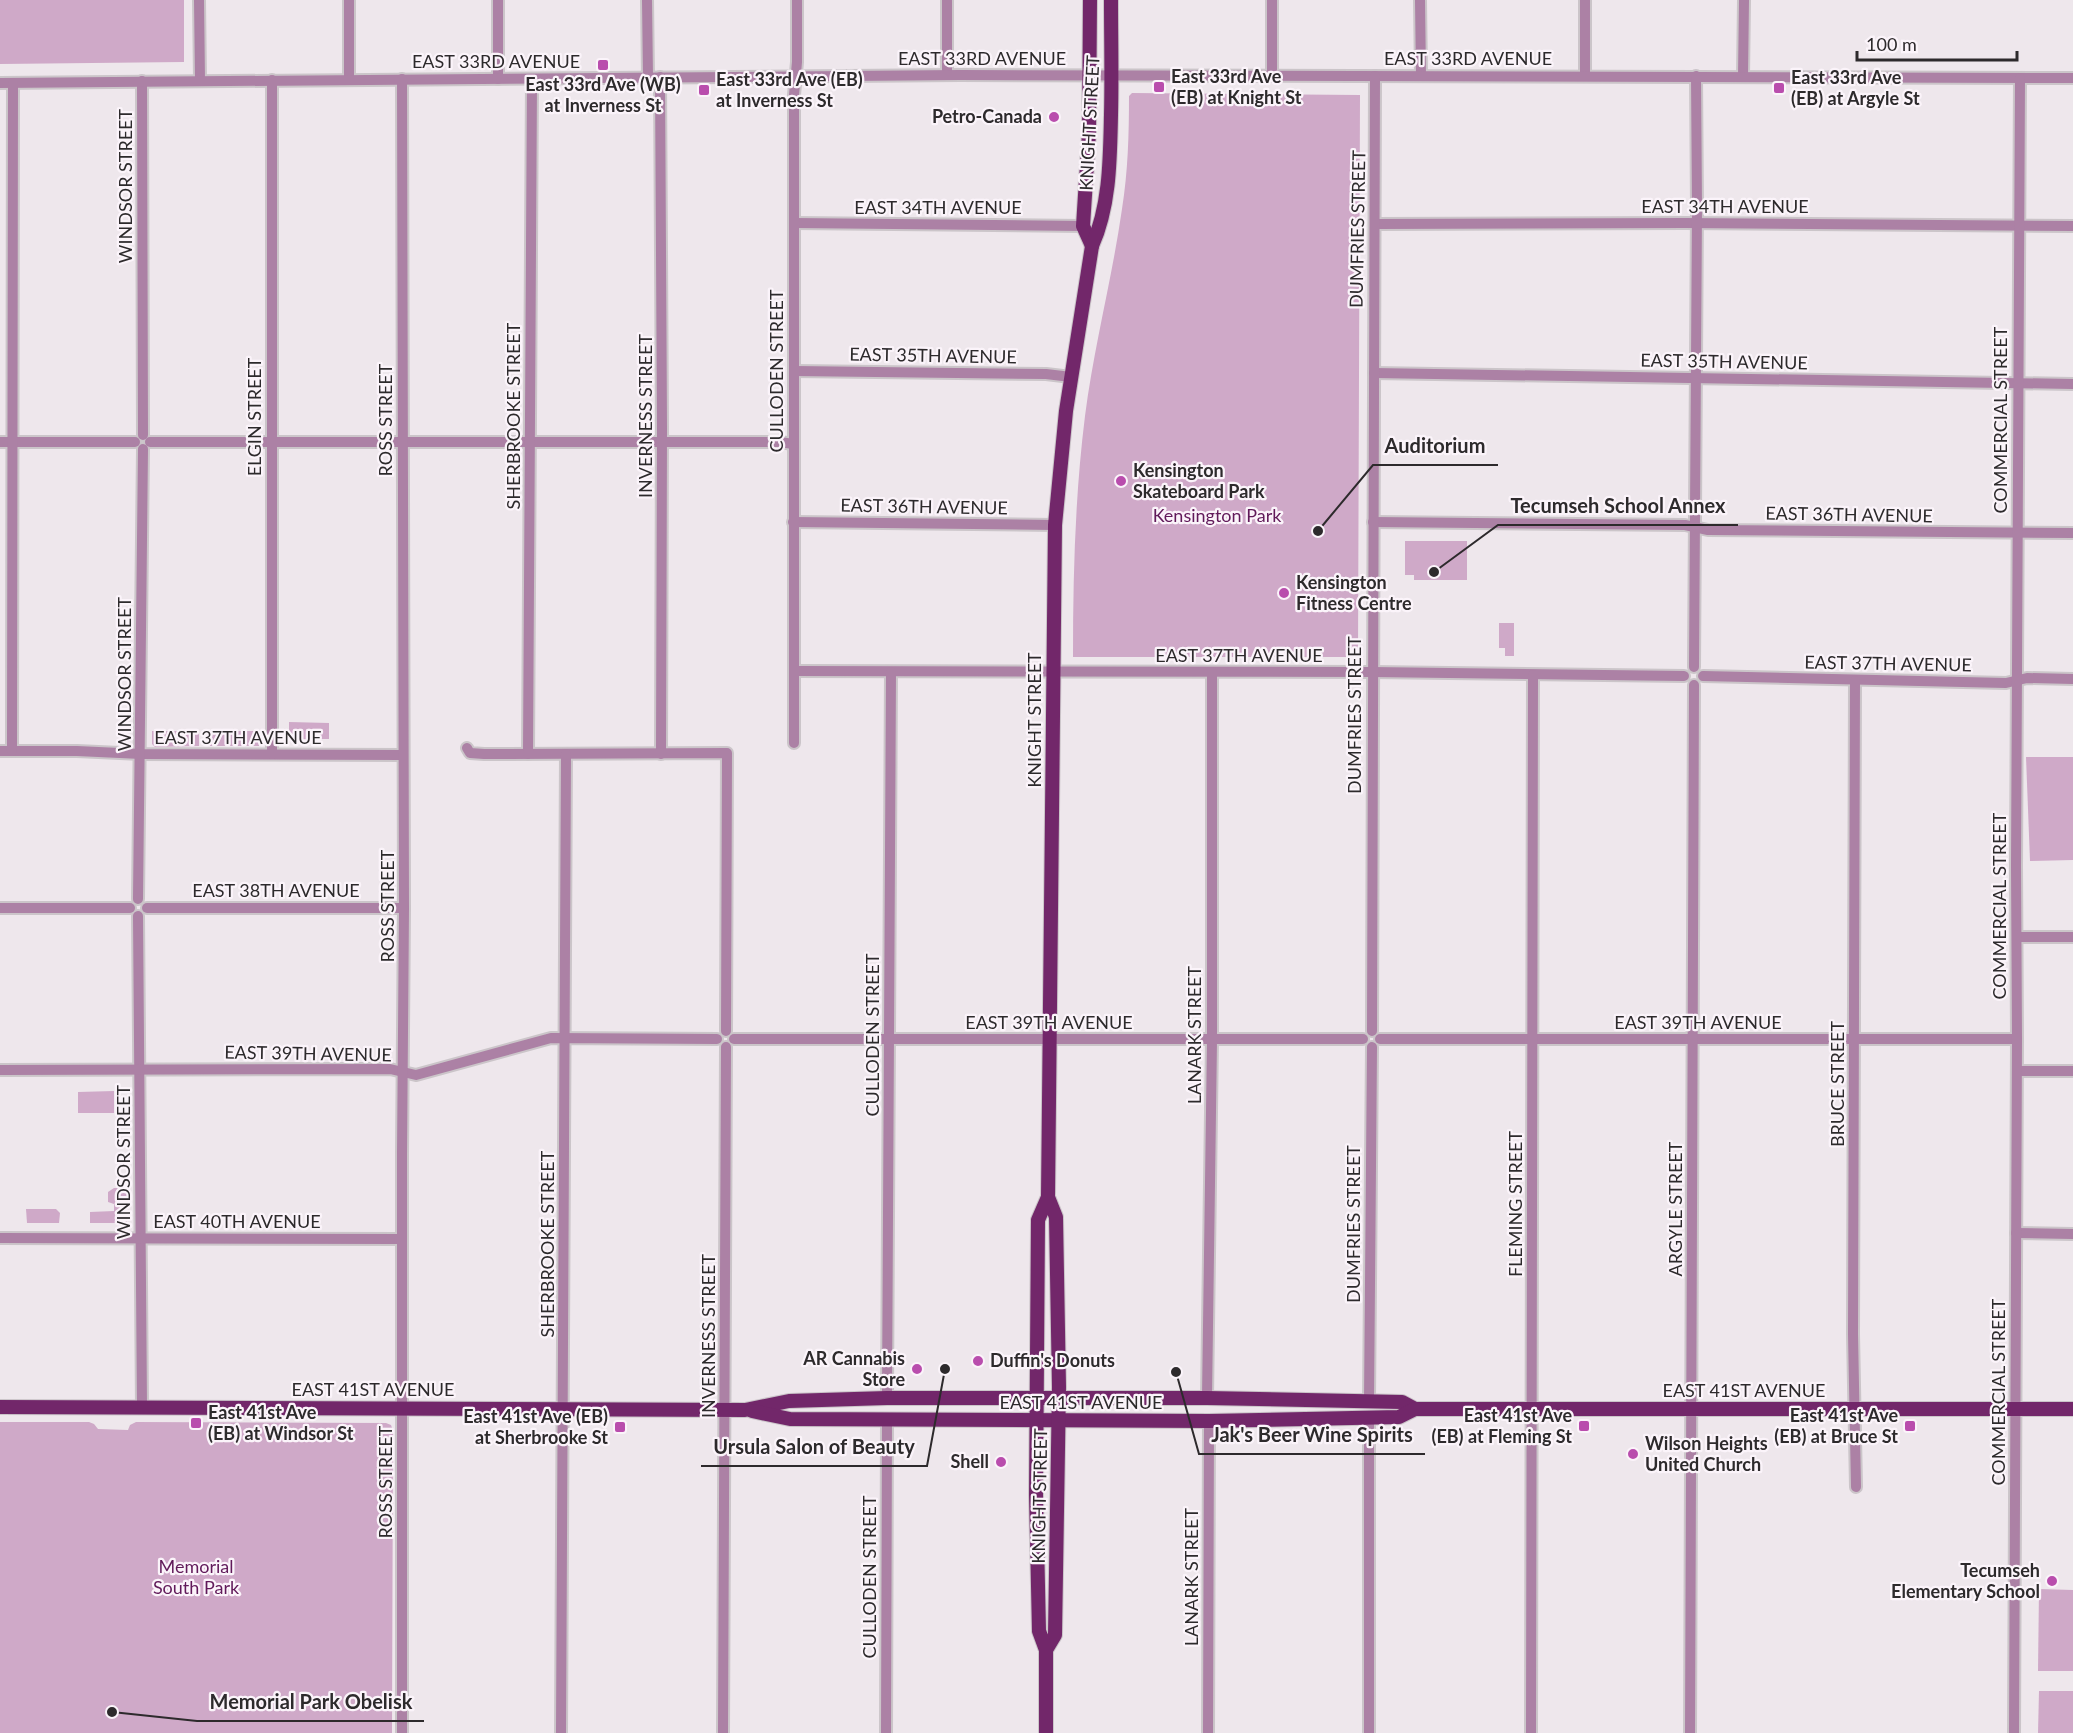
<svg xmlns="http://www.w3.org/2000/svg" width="2073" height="1733" font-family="Lato,sans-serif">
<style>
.green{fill:#cfa9c8}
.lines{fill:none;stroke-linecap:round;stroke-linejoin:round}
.minor-casing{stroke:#cbc5c9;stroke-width:14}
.major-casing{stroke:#cbc5c9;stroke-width:16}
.minor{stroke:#ac81a5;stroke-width:10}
.major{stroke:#72276a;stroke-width:14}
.poi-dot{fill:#b94dad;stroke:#fbf4fa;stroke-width:2}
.labels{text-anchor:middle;stroke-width:4.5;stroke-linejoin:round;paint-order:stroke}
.street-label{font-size:18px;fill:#2d2a2c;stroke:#fbf4fa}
.poi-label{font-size:18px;font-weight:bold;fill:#2d2a2c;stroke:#fbf4fa;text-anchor:start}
.park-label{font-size:18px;fill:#611a5a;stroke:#fbf4fa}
.leader{fill:none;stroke:#2d2a2c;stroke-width:2}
.callout-dot{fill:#2d2a2c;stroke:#fbf4fa;stroke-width:2}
.callout-label{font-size:20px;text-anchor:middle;font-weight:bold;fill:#2d2a2c;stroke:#fbf4fa;stroke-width:4.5;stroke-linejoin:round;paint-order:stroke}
</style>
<rect width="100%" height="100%" fill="#eee7ec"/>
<!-- green -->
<g class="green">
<path d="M0,0H184V62L0,64Z"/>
<path d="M1132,93L1360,95L1358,657H1073C1073,576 1075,496 1085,416C1094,346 1112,279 1122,209C1128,172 1129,134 1129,96Z"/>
<path d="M1405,541H1467V580H1414V575H1405Z"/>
<path d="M1499,623H1514V656H1505V648H1499Z"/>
<path d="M289,722L329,723V739H289Z"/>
<path d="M152,731H199V746L155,747L152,744Z"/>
<path d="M210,731H258L259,746H210Z"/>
<path d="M2026,757H2073V860L2030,861Z"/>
<path d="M114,1091V1113H78V1092Z"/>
<path d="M114,1188H121L127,1193V1223H90V1212L114,1211V1204L108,1202V1192Z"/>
<path d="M26,1209H56L60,1213L59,1223H27Z"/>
<path d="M0,1422H89L94,1424L98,1429L128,1430L130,1425L136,1422L386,1423L391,1425L393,1431L392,1733H0Z"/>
<path d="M2039,1589L2073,1590V1671H2038Z"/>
<path d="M2039,1691H2073V1733H2038Z"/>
</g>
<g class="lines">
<defs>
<g id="minor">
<path d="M199,0L200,80"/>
<path d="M647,0L648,77"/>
<path d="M1272,0V76"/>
<path d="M1420,0L1421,76"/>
<path d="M947,75V0"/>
<path d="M1585,76V0"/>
<path d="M660,77L662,428L661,754"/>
<path d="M1743,77L1744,0"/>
<path d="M349,79V0"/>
<path d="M498,79V0"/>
<path d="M142,81L143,435"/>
<path d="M0,83L960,75L2073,78"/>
<path d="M794,223L1083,226"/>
<path d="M1376,224L1685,223L2073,226"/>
<path d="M794,371L1046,374L1071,377"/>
<path d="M1374,373L2073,384"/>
<path d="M0,442H135"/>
<path d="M150,442H780L793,444"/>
<path d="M793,522L1055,525"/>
<path d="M1373,522L1685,525L1708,530L2073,533"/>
<path d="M1694,667L1697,208L1696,76"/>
<path d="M794,671L1372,672L1684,676"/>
<path d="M1703,676L2006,683L2027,678L2073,679"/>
<path d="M1855,681L1853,1334L1856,1487"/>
<path d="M794,743V95L797,62V0"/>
<path d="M467,748L470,753L484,754L727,753L726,1031"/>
<path d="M0,751H77L141,754L403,755"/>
<path d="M12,751L13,83"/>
<path d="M272,754V80"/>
<path d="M528,754L532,79"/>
<path d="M138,899L143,449"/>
<path d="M0,908H130"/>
<path d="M147,908H404"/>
<path d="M138,916L142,1407"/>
<path d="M2017,937H2073"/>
<path d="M1372,1031L1375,76"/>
<path d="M734,1039H1363"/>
<path d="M1380,1039H2017"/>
<path d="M0,1070L390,1069L416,1075L551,1038L717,1039"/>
<path d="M2017,1071H2073"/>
<path d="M2016,1233L2073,1234"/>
<path d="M0,1238L402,1239"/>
<path d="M887,1398L891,672"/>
<path d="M1207,1398L1212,1040V672"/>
<path d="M1369,1401L1372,1047"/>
<path d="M1369,1418V1733"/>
<path d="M402,1733V1154L404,908L402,79"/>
<path d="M561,1733L566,754"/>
<path d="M723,1733L726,1047"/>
<path d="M886,1733L887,1421"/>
<path d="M1208,1733L1209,1421"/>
<path d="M1531,1733L1533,675"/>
<path d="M1690,1733L1694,685"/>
<path d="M2014,1733L2017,1039L2016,866L2020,78"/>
</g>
<g id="major">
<path d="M1090,0L1089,133L1083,226L1092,246"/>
<path d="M0,1407L745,1410L789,1401L887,1398H1207L1402,1402L1415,1409"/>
<path d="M752,1411L790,1419L1209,1421L1399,1417L1415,1409H2073"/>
<path d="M1046,1650L1055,1635L1059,1387L1056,1217L1048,1197"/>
<path d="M1046,1733V1650L1039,1631L1036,1495L1038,1220L1048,1197L1055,525L1066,411L1092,246C1110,206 1110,159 1111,115C1112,77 1111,38 1111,0"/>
</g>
</defs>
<!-- minor casing -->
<use href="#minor" class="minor-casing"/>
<!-- major casing -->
<use href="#major" class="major-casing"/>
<!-- minor -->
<use href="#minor" class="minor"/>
<!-- major -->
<use href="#major" class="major"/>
</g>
<!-- markers -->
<g class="poi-dot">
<rect x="597" y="59" width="12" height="12" rx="3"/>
<rect x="1153" y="81" width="12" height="12" rx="3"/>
<rect x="1773" y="82" width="12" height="12" rx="3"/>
<rect x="698" y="84" width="12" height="12" rx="3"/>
<circle cx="1054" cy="117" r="6"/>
<circle cx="1121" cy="481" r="6"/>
<circle cx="1284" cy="593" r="6"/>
<circle cx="978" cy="1361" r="6"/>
<circle cx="917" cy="1369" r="6"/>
<rect x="190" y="1417" width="12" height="12" rx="3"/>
<rect x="1578" y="1420" width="12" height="12" rx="3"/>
<rect x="1904" y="1420" width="12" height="12" rx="3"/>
<rect x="614" y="1421" width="12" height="12" rx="3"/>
<circle cx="1633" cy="1454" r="6"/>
<circle cx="1001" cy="1462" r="6"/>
<circle cx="2052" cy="1581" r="6"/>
</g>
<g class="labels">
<!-- street labels -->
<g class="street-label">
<text x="982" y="65">EAST 33RD AVENUE</text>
<text x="1468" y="65">EAST 33RD AVENUE</text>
<text x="496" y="68">EAST 33RD AVENUE</text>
<text transform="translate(1090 123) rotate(-87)" y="6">KNIGHT STREET</text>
<text transform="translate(126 186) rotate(-90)" y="6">WINDSOR STREET</text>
<text x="1725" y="213">EAST 34TH AVENUE</text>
<text x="938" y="214">EAST 34TH AVENUE</text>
<text transform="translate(1358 229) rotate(-89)" y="6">DUMFRIES STREET</text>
<text transform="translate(933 356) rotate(1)" y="6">EAST 35TH AVENUE</text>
<text transform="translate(1724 362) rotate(1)" y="6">EAST 35TH AVENUE</text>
<text transform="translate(777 371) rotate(-90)" y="6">CULLODEN STREET</text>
<text transform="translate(514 416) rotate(-90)" y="6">SHERBROOKE STREET</text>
<text transform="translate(646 416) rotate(-90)" y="6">INVERNESS STREET</text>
<text transform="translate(255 417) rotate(-90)" y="6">ELGIN STREET</text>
<text transform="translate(386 420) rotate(-90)" y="6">ROSS STREET</text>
<text transform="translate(2001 420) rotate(-90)" y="6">COMMERCIAL STREET</text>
<text transform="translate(924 507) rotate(1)" y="6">EAST 36TH AVENUE</text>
<text transform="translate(1849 515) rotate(1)" y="6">EAST 36TH AVENUE</text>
<text x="1239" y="662">EAST 37TH AVENUE</text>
<text transform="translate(1888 664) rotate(1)" y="6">EAST 37TH AVENUE</text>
<text transform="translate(125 674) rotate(-90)" y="6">WINDSOR STREET</text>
<text transform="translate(1355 715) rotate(-90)" y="6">DUMFRIES STREET</text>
<text transform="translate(1035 720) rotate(-90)" y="6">KNIGHT STREET</text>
<text x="238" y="744">EAST 37TH AVENUE</text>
<text x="276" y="897">EAST 38TH AVENUE</text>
<text transform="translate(388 906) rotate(-90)" y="6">ROSS STREET</text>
<text transform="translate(2000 906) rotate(-90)" y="6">COMMERCIAL STREET</text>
<text x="1049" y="1029">EAST 39TH AVENUE</text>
<text x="1698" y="1029">EAST 39TH AVENUE</text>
<text transform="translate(873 1035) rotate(-90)" y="6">CULLODEN STREET</text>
<text transform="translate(1195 1035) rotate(-90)" y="6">LANARK STREET</text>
<text transform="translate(308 1054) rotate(1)" y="6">EAST 39TH AVENUE</text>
<text transform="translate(1838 1084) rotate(-90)" y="6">BRUCE STREET</text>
<text transform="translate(124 1162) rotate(-90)" y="6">WINDSOR STREET</text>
<text transform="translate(1516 1204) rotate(-90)" y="6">FLEMING STREET</text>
<text transform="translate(1676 1209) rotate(-90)" y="6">ARGYLE STREET</text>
<text x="237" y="1228">EAST 40TH AVENUE</text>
<text transform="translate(1354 1224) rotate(-90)" y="6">DUMFRIES STREET</text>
<text transform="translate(548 1244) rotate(-90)" y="6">SHERBROOKE STREET</text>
<text transform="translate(709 1336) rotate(-90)" y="6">INVERNESS STREET</text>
<text x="373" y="1396">EAST 41ST AVENUE</text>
<text x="1744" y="1397">EAST 41ST AVENUE</text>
<text transform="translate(1999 1392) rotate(-90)" y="6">COMMERCIAL STREET</text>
<text x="1081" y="1409">EAST 41ST AVENUE</text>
<text transform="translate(386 1482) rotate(-90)" y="6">ROSS STREET</text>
<text transform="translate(1040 1496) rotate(-89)" y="6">KNIGHT STREET</text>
<text transform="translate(870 1577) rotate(-90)" y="6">CULLODEN STREET</text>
<text transform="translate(1192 1577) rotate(-90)" y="6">LANARK STREET</text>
</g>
<!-- poi labels -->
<g class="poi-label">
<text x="1171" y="83">East 33rd Ave<tspan x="1171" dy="21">(EB) at Knight St</tspan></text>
<text x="1791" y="84">East 33rd Ave<tspan x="1791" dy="21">(EB) at Argyle St</tspan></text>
<text x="716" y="86">East 33rd Ave (EB)<tspan x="716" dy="21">at Inverness St</tspan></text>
<text x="603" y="91" text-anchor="middle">East 33rd Ave (WB)<tspan x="603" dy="21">at Inverness St</tspan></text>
<text x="1042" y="123" text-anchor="end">Petro-Canada</text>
<text x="1133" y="477">Kensington<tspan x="1133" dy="21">Skateboard Park</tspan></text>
<text x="1296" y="589">Kensington<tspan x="1296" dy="21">Fitness Centre</tspan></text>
<text x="905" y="1365" text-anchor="end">AR Cannabis<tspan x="905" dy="21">Store</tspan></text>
<text x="990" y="1367">Duffin's Donuts</text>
<text x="208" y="1419">East 41st Ave<tspan x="208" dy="21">(EB) at Windsor St</tspan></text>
<text x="1572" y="1422" text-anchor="end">East 41st Ave<tspan x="1572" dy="21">(EB) at Fleming St</tspan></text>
<text x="1898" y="1422" text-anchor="end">East 41st Ave<tspan x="1898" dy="21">(EB) at Bruce St</tspan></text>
<text x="608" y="1423" text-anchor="end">East 41st Ave (EB)<tspan x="608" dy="21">at Sherbrooke St</tspan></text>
<text x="1645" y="1450">Wilson Heights<tspan x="1645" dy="21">United Church</tspan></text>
<text x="989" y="1468" text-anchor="end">Shell</text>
<text x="2040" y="1577" text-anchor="end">Tecumseh<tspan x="2040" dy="21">Elementary School</tspan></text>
</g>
<!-- park labels -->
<g class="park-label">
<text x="1217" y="522">Kensington Park</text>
<text x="196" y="1573">Memorial<tspan x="196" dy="21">South Park</tspan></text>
</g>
</g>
<!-- callouts -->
<path class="leader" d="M1318 531L1373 465H1498M1434 572L1498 525H1738M1176 1372L1199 1454H1425M945 1369L927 1466H701M112 1712L197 1721H424"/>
<g class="callout-dot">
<circle cx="1318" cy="531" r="6"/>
<circle cx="1434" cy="572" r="6"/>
<circle cx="1176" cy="1372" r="6"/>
<circle cx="945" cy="1369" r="6"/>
<circle cx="112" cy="1712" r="6"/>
</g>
<g class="callout-label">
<text x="1435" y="453">Auditorium</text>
<text x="1618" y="513">Tecumseh School Annex</text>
<text x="1312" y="1442">Jak's Beer Wine Spirits</text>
<text x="814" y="1454">Ursula Salon of Beauty</text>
<text x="311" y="1709">Memorial Park Obelisk</text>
</g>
<!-- scale -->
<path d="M1857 51v9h160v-9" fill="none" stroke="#2d2a2c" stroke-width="3"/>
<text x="1866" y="51" font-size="18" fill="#2d2a2c" stroke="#fbf4fa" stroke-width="4.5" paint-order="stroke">100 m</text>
</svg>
